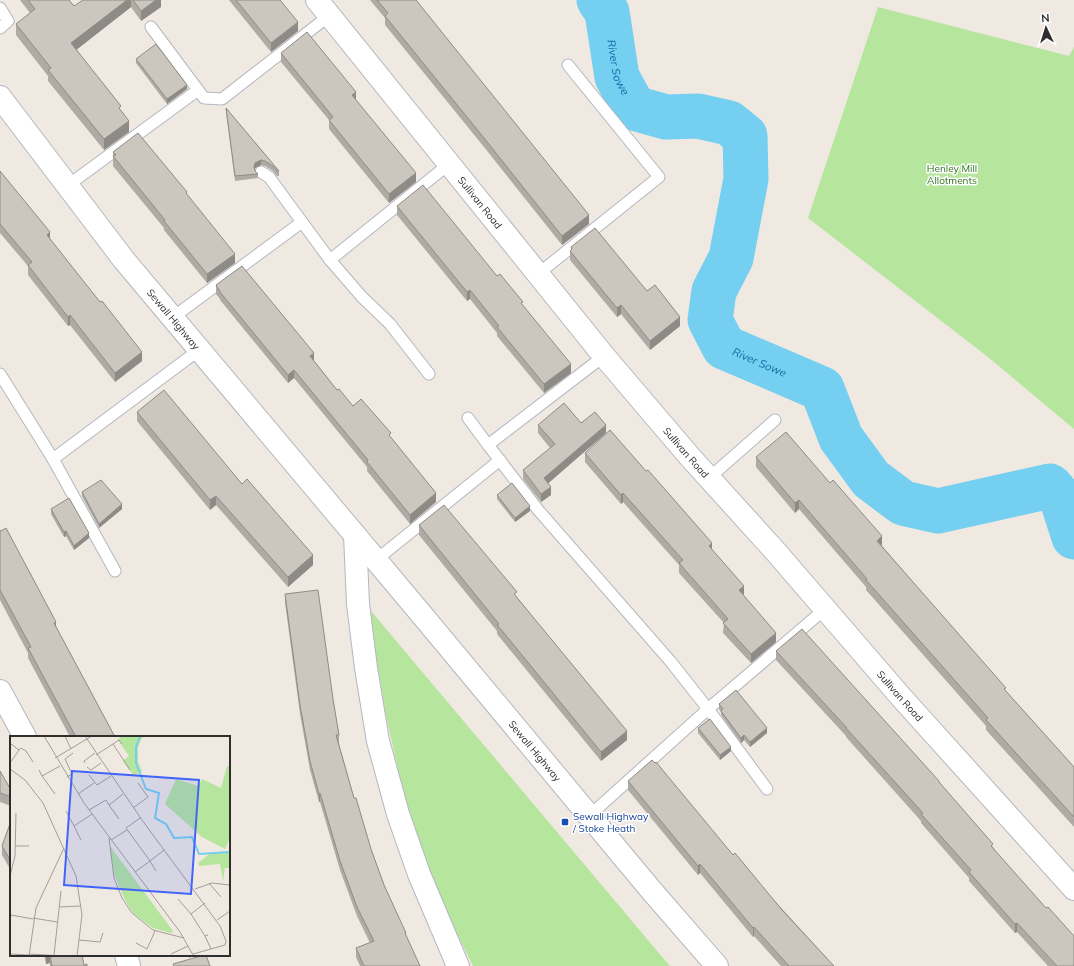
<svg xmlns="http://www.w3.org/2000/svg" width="1074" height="966" font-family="Mulish,sans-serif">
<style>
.green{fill:#b6e59e}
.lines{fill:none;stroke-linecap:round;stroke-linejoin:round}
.river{stroke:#75cff0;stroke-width:45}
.lane-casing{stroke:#b4b7c1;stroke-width:13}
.street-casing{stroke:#b4b7c1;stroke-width:24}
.secondary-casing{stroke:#b4b7c1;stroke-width:24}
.lane{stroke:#fff;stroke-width:11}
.street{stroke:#fff;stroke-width:22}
.secondary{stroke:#fff;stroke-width:22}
.wall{fill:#afaba4}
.shaded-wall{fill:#8e8b86}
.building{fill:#cbc7bf;stroke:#8e8b86}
.transit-dot{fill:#1a4fb4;stroke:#fff;stroke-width:1.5}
.labels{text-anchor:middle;stroke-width:3;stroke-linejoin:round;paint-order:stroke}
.park-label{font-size:10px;fill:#2c6e1b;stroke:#fff}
.street-label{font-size:10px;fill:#2e2e2e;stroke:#fff}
.transit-label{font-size:10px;fill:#164399;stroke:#fff;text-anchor:start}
.water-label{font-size:11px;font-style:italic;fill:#0d6fa3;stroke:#fff}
.inset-river{fill:none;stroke:#75cff0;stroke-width:2}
.inset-road{fill:none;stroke:#a29e99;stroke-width:1}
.view{fill:#4264fb;fill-opacity:0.15;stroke:#4264fb;stroke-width:2}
.inset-edge{fill:none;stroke:#2e2e2e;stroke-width:2}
</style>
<rect width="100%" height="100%" fill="#efe9e1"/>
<!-- green -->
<g class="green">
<path d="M878,7L1069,56L1074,47V429L988,357L808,218Z"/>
<path d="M371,611L658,952L670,966H473L446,911L417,839L399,774L386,715L375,651Z"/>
</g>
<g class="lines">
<!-- river -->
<path class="river" id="s1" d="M599,0L607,12L617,77L634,108L666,117L698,116L729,123L745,136L746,179L731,258L714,291L710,320L724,347L822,389L841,438L871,479L903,503L938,511L1050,486L1062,500L1074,537"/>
<defs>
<g id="lane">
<path d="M0,8L8,21L0,28"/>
<path d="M151,27L204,98L222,99L330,15"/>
<path d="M261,172L269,177L302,222"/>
<path d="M67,186L198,90"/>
<path d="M538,274L659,177L568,65"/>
<path d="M172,318L302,222L330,260"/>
<path d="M0,374L53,459"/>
<path d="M429,374L390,324L362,297L330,260L449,164"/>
<path d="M468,418L488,445"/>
<path d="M709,478L775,420"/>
<path d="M376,560L500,460"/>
<path d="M115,571L53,459L199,350"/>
<path d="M767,789L708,709L825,609"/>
<path d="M589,816L708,709L671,662L539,511L488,445L604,356"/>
</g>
<g id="street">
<path id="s2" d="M317,0L604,356L690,457L776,552L901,697L1074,889"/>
<path d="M355,535L358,604L366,668L378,741L398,814L419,874L458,966"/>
<path d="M0,691L25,737"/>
<path d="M126,955L129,966"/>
</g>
<g id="secondary">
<path id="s3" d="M0,97L124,260L417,609L651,890L717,966"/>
</g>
</defs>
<!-- lane casing -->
<use href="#lane" class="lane-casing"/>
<!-- street casing -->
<use href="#street" class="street-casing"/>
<!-- secondary casing -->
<use href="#secondary" class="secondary-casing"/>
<!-- lane -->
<use href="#lane" class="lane"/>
<!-- street -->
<use href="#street" class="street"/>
<!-- secondary -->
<use href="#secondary" class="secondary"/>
</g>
<!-- wall -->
<g class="wall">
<path d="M20,0H69L74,6L83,0H161V7L141,21L131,7L76,50L121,111L129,132L104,150L48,81V76L16,35V24L30,13Z"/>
<path d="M229,0H280L298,31L271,52Z"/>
<path d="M370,0H416L589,224L562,245L484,147L385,25V18Z"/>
<path d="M281,53L356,100L416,182L389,203L329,129V120L281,62Z"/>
<path d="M136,59L187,89L167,104L136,63Z"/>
<path d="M226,108L279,171V176H277L273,171L265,166L261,165L255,168V171L258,174V178L235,181L226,112Z"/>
<path d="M113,152L187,195L235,263L207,283L164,230V228L113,166Z"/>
<path d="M0,171L50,240L142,361L115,382L70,325L68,326L28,275V266L0,233Z"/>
<path d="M397,206L497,276L523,306L571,373L544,393L497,336V333L470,299L467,301L397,215Z"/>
<path d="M571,247L647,291L680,326L650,350L621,314L617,317L570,260V251L571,250Z"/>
<path d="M216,285L314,361L337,390L353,406L391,438L436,502L410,524L367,471V467L294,378L288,383L220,300V299L216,294Z"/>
<path d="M137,412L242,484L313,565L288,587L216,505L210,510L137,421Z"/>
<path d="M581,423L606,433L548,483L551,495L541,502L523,479V470L550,448L538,433V425Z"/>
<path d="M585,453L712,549L776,642L751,663L723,633L724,623L679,573V565L623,502L621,504L585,462Z"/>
<path d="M756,457L882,546L1006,691L1074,767V827L986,730V726L866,590V587L799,509L795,513L756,467Z"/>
<path d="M82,492L122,509L99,528L82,496Z"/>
<path d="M497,495L530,511L515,522L497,499Z"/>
<path d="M51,509L89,538L74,550L66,536L64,537L51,514Z"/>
<path d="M419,525L517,597L627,740L601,761L497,634V631L419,535Z"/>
<path d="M0,530L56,628L115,737H70L28,658V653L0,600Z"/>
<path d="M285,594L333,699L339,735V744L354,798L371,849L384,885L406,936L420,966H360L356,957V948L370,943L357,916L340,870L320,802H319L310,770L300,714L285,603Z"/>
<path d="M776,651L939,783L993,847L1074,966H1048L1017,932L1015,933L969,881V878L921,823V821L846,737V736L776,660Z"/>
<path d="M719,704L767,733L750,747L744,740L741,743L721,715V712L719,709Z"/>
<path d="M698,728L731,751L720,760L698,733Z"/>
<path d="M0,771L11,790V806L0,802Z"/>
<path d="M628,781L733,855L834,966H781L754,936L753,937L700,873L698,875L628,790Z"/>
<path d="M11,821L10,869L2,855V846Z"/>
<path d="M44,955H82L84,965L87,966H50V963L46,964Z"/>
</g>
<!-- shaded-wall -->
<g class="shaded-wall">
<path d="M127,0H131V7L71,54V43Z"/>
<path d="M156,0H161V7L141,21V11Z"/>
<path d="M298,22V31L271,52V43Z"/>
<path d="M187,85V89L167,104V99Z"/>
<path d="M356,92V101L352,95Z"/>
<path d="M129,121V132L104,150V139Z"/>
<path d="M261,160V165L255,168L254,171V167L255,163Z"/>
<path d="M416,173V182L389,203V194Z"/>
<path d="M589,215V224L562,245V236Z"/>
<path d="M50,232V242L47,235Z"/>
<path d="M235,254V263L207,283V274Z"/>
<path d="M470,290V299L467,301V292Z"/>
<path d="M621,305V314L617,317V308Z"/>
<path d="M70,315V325L68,326V317Z"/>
<path d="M680,317V326L650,350V341Z"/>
<path d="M142,352V361L115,382V373Z"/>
<path d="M314,353V362L310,356Z"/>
<path d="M571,364V373L544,393V384Z"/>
<path d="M294,370V378L288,383V375Z"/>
<path d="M606,425V433L544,487V478Z"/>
<path d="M551,487V495L541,502V494Z"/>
<path d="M436,493V502L410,524V515Z"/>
<path d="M623,493V502L621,504V495Z"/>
<path d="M216,496V505L210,510V500Z"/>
<path d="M799,500V509L795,513V503Z"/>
<path d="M122,504V509L99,528V524Z"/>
<path d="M530,506V511L515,522V518Z"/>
<path d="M66,531V536L64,537V532Z"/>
<path d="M89,533V538L74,550V546Z"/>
<path d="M882,536V546L877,541Z"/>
<path d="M712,543V552L709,546Z"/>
<path d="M313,555V565L288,587V577Z"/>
<path d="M744,586V595L739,590Z"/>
<path d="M56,622V632L54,623Z"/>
<path d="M776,633V642L751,663V654Z"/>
<path d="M767,728V733L750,747V742Z"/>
<path d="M627,731V740L601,761V752Z"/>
<path d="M744,735V740L741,743V738Z"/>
<path d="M731,747V751L720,760V755Z"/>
<path d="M320,793V802H319V794Z"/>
<path d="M700,864V873L698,875V866Z"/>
<path d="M1017,923V932L1015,933V924Z"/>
<path d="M754,927V936L753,937V928Z"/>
<path d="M46,955H50V963L46,964Z"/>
<path d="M189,955H193L189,958Z"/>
</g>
<!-- building -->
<g class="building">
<path d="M28,0H69L74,6L83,0H127L71,43L121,106L119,108L129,121L104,139L48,70L51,68L16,24L35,9Z"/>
<path d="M133,0H156L141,11Z"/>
<path d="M236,0H280L298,22L271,43Z"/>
<path d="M377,0H416L589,215L562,236L484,138L385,16L388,13Z"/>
<path d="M307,32L356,92L352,95L416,173L389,194L329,120L333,117L281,53Z"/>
<path d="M156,44L187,85L167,99L136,59Z"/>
<path d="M226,108L279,171H277L273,166L265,161L261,160L255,163L254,167L255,171L258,174L235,176Z"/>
<path d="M138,133L187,192L186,193L235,254L207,274L164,221L165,220L113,156L116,155L113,152Z"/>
<path d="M0,171L50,232L47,235L100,302L102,301L142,352L115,373L70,315L68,317L28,265L32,262L0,224Z"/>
<path d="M423,185L497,276L500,274L523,302L521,303L571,364L544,384L497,327L499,326L470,290L467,292L397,206Z"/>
<path d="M595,228L647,291L655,285L680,317L650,341L621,305L617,308L570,251L572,249L571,247Z"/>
<path d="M242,266L314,353L310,356L337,390L339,389L353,406L361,399L391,433L389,435L436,493L410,515L367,462L368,460L294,370L288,375L220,292V291L216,285Z"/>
<path d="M164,390L242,484L247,479L313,555L288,577L216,496L210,500L137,412Z"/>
<path d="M564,403L581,423L595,412L606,425L544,478L551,487L541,494L523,470L555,444L538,425Z"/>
<path d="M610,430L646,471L648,470L712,543L709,546L744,586L739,590L776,633L751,654L723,623L728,619L679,563L683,560L623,493L621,495L585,453Z"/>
<path d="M786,432L830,483L833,480L882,536L877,541L1006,688L1004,689L1074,767V817L986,720L988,718L866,580L867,579L799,500L795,503L756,457Z"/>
<path d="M101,480L122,504L99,524L82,492Z"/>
<path d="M512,483L530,506L515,518L497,495Z"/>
<path d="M69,498L89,533L74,546L66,531L64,532L51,509Z"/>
<path d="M444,505L517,592L514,594L627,731L601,752L504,633L497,625L499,624L419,525Z"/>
<path d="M6,528L56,622L54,623L115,737H76L28,648L31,647L0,590V530L1,531Z"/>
<path d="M318,590L333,699L339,735H336L354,798H356L371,849L384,885L406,933H405L420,966H364L356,948L374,941L357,907L340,861L320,793L319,794L310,761L300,705L285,594Z"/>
<path d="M802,629L939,781V782L993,844L991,846L1031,891L1046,908L1048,907L1074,936V966H1057L1017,923L1015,924L969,872L971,870L921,814L923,813L846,728H847L776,651Z"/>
<path d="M736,690L767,728L750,742L744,735L741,738L721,711L723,709L719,704Z"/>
<path d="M710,719L731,747L720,755L698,728Z"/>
<path d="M652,760L655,763L656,762L733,855L735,853L782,910L834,966H789L754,927L753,928L700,864L698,866L628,781Z"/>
<path d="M0,771L11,790V797L0,793Z"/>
<path d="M11,821V860H10L2,846Z"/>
<path d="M50,955H82L84,965L87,964V966H52Z"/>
<path d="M204,955H206L210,966H174L173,964Z"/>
</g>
<!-- markers -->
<rect class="transit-dot" x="561" y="818" width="8" height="8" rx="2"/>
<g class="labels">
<!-- park labels -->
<g class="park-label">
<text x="952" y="172">Henley Mill<tspan x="952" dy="12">Allotments</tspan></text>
</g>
<!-- street labels -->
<g class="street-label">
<text dy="4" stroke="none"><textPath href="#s2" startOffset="260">Sullivan Road</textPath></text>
<text dy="4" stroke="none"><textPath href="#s3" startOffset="282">Sewall Highway</textPath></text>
<text dy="4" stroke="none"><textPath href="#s2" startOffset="584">Sullivan Road</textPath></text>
<text dy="4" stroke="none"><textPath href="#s2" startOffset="908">Sullivan Road</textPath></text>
<text dy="4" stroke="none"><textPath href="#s3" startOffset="845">Sewall Highway</textPath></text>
</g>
<!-- transit labels -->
<g class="transit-label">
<text x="573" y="820">Sewall Highway<tspan x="573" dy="12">/ Stoke Heath</tspan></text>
</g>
<!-- water labels -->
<g class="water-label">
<text dy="4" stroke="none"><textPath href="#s1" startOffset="71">River Sowe</textPath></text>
<text dy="4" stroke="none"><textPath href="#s1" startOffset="492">River Sowe</textPath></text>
</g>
</g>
<!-- overview -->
<g transform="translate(10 736)">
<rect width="220" height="220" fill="#efe9e1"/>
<path d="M111,0H133L128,11V26L132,35L124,40L113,25L119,20L108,4ZM217,30L220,31V102L215,113L192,101L155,68L166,43L188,50L192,43L211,52ZM100,110L163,195L161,197L143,192L124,178L115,164L104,138ZM202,116L220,117V132H215L213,146L210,128L189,130L188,127Z" fill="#b6e59e"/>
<path class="inset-river" d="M130,0L126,11V27L136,53L149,57L145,82L156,88L164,102L182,101L189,118L220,116"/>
<path class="inset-road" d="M34,0L74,67L170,196L183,219M55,0L61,13M75,0L132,84L210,190L216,205L215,209L183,218M103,8L120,34M9,14L11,12L16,15L23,26M86,19L109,4L112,8M45,22L82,0M0,27L9,14L1,8M75,27L74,25L85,17M77,31L81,34L91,27M0,33L15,44L33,67L66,140L72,179L67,220M29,34L32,40L50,30M79,39L87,49L101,40M32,40L45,58M57,41L62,38L55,23L63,17M68,58L84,47M123,72L138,61L128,47M79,74L96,64L99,69M56,75L64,90M109,83L99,69L113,58M99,102L104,142L112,162L122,177L143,194L174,202M71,104L64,90L82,78M101,104L117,94M6,110H19M146,135L140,125L154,114M125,136L140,125L116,92L130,82M0,140L5,120L6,77M199,147L211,161M185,153L202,147L220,149M168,163L181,178L195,167M49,171L71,170M181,178L195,200L198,199M23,182L47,186M0,184L1,179L23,183M207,184L220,175M195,200L201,213M69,204L90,206L93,197M126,207L137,213L145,195M0,218L19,219M19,218L52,220M161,218L178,210M44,219L51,155M19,220L26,172L54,112"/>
<path class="view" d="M62,35L189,44L181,158L54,149Z"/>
<rect width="220" height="220" class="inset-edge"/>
</g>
<!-- north arrow -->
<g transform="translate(1046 28) rotate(356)" stroke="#ffffff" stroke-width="3" paint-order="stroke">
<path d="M0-3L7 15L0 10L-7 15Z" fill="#2e2e2e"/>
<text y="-6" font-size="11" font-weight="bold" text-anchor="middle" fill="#2e2e2e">N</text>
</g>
</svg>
